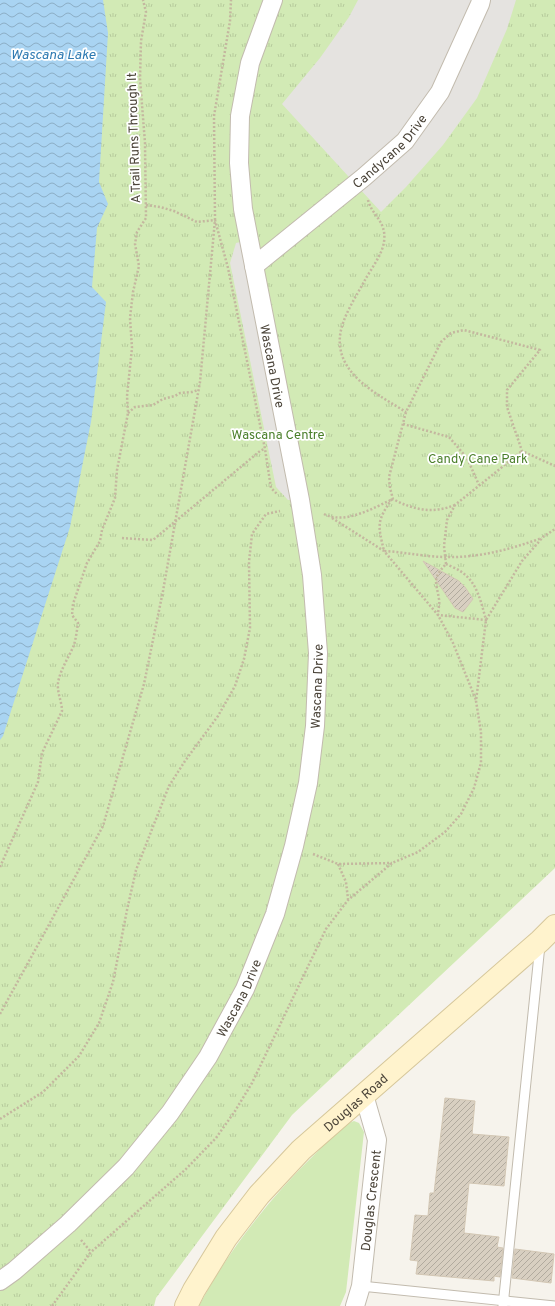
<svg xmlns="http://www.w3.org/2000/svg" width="555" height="1306" font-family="Overpass,sans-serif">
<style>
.green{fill:#d2eab5}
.park{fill:url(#park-tufts)}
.parking{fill:#e5e3e0}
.water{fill:url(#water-waves)}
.building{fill:url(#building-hatch);stroke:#d3c7b4}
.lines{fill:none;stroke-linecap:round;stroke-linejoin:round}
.lane-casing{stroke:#c2bbae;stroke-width:11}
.street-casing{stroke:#c2bbae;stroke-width:20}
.secondary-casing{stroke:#d6c79b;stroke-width:24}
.path{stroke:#c4b79f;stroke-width:2.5;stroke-dasharray:2 2;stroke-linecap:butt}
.lane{stroke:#fff;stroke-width:9}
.street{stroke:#fff;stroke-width:18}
.secondary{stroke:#fff3cd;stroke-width:22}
.labels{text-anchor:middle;stroke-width:3.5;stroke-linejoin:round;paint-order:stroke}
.street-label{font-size:13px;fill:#4b4439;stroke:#fff}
.park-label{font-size:13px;fill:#4a7f2a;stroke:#fff}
.water-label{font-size:14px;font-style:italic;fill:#2e7ab2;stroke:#fff}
</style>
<defs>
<pattern id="park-tufts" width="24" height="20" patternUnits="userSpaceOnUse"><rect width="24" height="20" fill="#d2eab5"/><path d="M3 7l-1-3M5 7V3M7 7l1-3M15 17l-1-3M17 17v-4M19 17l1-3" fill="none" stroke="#b6ca9c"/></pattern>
<pattern id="water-waves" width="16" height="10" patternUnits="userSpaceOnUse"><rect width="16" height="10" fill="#a9d4f2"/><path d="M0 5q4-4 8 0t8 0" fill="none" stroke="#8caec5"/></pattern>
<pattern id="building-hatch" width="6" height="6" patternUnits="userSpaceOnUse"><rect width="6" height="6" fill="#d8cfc1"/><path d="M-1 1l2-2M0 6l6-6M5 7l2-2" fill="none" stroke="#b1aa9e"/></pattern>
</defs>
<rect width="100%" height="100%" fill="#f6f3ec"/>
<!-- green -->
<path class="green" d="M354,1121L359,1123L364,1132L346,1292L340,1306H199C229,1249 271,1197 317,1152C328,1141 339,1126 354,1121Z"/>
<!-- park -->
<path class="park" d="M0,0H555V868L292,1115L156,1298L154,1306H0Z"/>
<!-- parking -->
<g class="parking">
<path d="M358,0H516L507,29L477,98L443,145L406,187L381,212L282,104L320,58L349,17Z"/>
<path d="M249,240L300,500H288L276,487L230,263L236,243Z"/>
</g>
<!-- water -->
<path class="water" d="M0,0H103L108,33L99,182L108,204L97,228L92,287L106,302L91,422L70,527L3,736L0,740Z"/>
<!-- building -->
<g class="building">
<path d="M423,561L459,581L465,587L473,599L463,612L455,608Z"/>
<path d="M445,1098L475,1101L472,1134L509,1137L504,1186L469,1183L464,1233L499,1237L497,1247L503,1248L500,1277L494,1276V1281L416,1274L418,1261L410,1260L415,1215L428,1216L430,1193H434Z"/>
<path d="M515,1249L554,1254L551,1283L512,1278Z"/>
</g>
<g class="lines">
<defs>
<g id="lane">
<path d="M361,1286L555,1306"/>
<path d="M503,1306L540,945"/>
</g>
<g id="street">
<path id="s1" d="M254,266L364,177L405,141L440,92L480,4L481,0"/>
<path id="s2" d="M0,1281L14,1271L68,1224L126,1167L170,1113L208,1057L245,989L275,914L294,846L308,783L315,726L318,653L312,575L300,500L249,240L243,209L239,163L240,116L250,63L273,0"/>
<path id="s3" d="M355,1306L361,1286L377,1140L364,1095"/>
</g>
<g id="secondary">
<path id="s4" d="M186,1306L194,1290L226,1238L259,1195L301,1150L540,941L555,926"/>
</g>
</defs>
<!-- lane casing -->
<use href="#lane" class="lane-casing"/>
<!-- street casing -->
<use href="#street" class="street-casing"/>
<!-- secondary casing -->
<use href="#secondary" class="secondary-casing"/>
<!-- path -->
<g class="path">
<path d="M368,200C372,216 387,221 384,242C382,255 371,269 365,280C356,297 342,317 340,336C336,375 379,395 406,412"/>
<path d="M146,205L160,207L174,211L197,222L215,220L228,268L265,449L271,488L277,494"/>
<path d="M128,413L135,407L153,405L163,399L175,396L180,393L192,392L198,390"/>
<path d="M403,424L449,437L467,458L479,485"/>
<path d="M392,499C376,522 378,525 384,551C405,552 426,557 446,557C479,558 511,549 542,538"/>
<path d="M455,505C433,514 413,510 393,499L390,488L389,477L406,412L441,342L451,333L464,330L540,350L507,390V407L522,451L555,466"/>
<path d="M324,514C345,525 373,508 393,499"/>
<path d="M332,518L384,551L438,615L453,643L476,700"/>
<path d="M122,538L153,540L260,451L264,449"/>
<path d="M446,564C450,566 456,568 460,571C477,581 481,602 486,620L438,615C438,610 440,604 439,599C436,581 432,579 446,564Z"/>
<path d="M446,564L444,546L447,520L455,505L522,451"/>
<path d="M313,854L338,864L392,863"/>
<path d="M338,864L346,882L348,899"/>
<path d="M0,867L38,782L42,753L62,711C62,702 57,693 58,683C60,670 69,657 74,645C76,638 77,630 78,623L72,615L73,604L87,563L100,541L102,530L115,498L117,470L128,413L127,396L132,348L130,318L133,292L139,266L135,244L137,232L146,218L145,143L140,79L141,41L146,12L143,0"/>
<path d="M0,1014L103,826L144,684L163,591L200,382L215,220L214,116L230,21L231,0"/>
<path d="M0,1119L43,1092L79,1056L99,1023L113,982L127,910L136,870L169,786L185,761L218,716L235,686L244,659L250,628L249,562L252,534L266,514L280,511"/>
<path d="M81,1240L91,1252"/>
<path d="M52,1306L91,1252L186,1169L216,1138L235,1111L252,1083L326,929L348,900L392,863L418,852L445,832L461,814L474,788L481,763V732L476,701L486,620L522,561L543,537L555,529"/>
</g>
<!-- lane -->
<use href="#lane" class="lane"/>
<!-- street -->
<use href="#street" class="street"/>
<!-- secondary -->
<use href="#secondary" class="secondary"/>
</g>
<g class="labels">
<!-- street labels -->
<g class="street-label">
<text transform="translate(133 138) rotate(-92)" y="5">A Trail Runs Through It</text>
<text dy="5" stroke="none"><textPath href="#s1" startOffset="178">Candycane Drive</textPath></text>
<text transform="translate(273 366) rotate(79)" y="5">Wascana Drive</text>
<text dy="5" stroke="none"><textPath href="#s2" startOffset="698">Wascana Drive</textPath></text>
<text dy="5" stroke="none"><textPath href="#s2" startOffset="374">Wascana Drive</textPath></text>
<text dy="5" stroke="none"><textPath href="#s4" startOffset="267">Douglas Road</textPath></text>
<text dy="5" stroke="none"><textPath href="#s3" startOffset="107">Douglas Crescent</textPath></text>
</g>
<!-- park labels -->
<g class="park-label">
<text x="278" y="439">Wascana Centre</text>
<text x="478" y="463">Candy Cane Park</text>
</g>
<!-- water labels -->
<g class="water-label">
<text x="53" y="59">Wascana Lake</text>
</g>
</g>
</svg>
